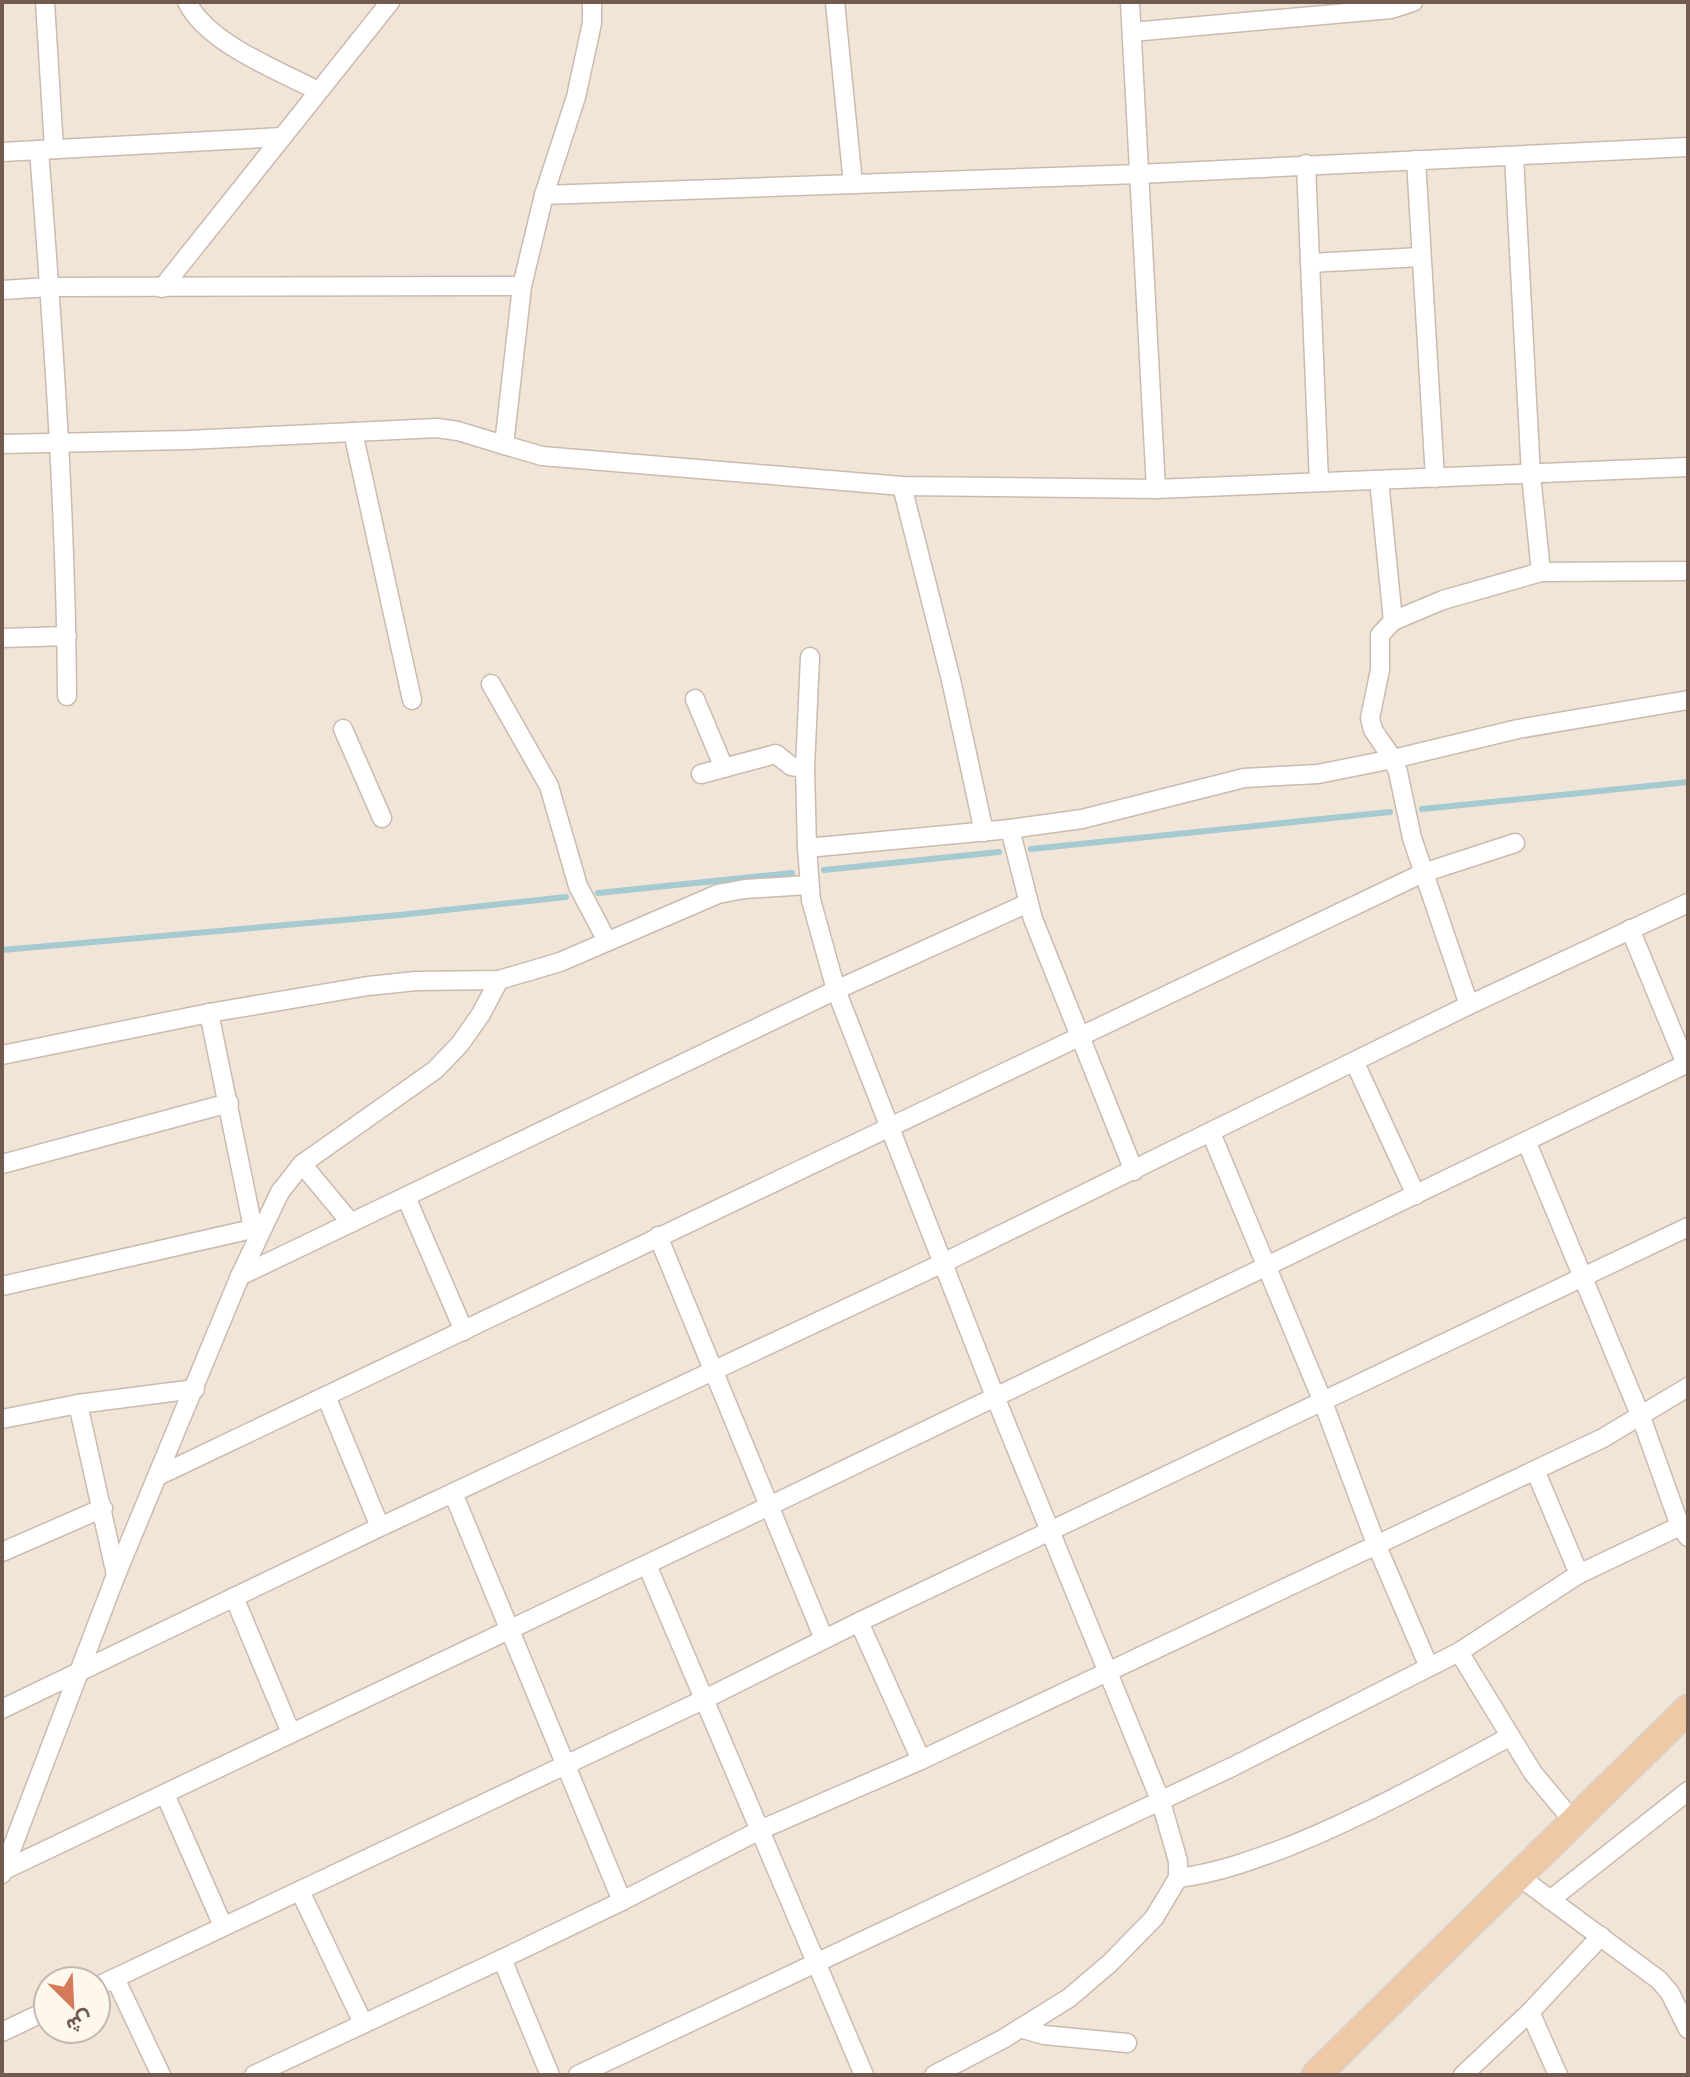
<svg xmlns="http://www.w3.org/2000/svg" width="1690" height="2077" font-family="Figtree,Vazirmatn,sans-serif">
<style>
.residential{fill:#f1e5d7;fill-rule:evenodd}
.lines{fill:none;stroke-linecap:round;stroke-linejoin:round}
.stream{stroke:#a5cad2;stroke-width:6}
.minor-casing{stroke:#cbbbaf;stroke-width:21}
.trunk-casing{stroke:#d7d1ce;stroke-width:31}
.minor{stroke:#fff;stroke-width:18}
.trunk{stroke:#efc8a6;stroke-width:28}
</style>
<rect width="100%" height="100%" fill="#faf3e7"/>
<!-- residential -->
<path class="residential" d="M2,2H1688V2075H2ZM48,1981H96V2029H48Z"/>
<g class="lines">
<!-- stream -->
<g class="stream">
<path d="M1422,809L1688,782"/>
<path d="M1031,849L1390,812"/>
<path d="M824,870L999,852"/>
<path d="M598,893L792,873"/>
<path d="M2,950L400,915L566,897"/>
</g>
<defs>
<g id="minor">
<path d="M45,2L54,149"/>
<path d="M187,2C208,44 278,70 318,91"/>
<path d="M592,2V23L576,97L544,195L522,286L504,445L542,456L902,486L1156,489L1688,467"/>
<path d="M835,2L853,184"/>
<path d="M1130,2L1156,489"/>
<path d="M1132,32L1391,9L1413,2"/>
<path d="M39,150C53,331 66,514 67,696"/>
<path d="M2,152L282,137"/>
<path d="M1514,157L1531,475L1541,572"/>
<path d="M1416,160L1435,478"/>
<path d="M1306,164L1319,482"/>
<path d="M544,195L1139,174L1688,147"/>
<path d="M1310,263L1420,257"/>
<path d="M162,288L390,2"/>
<path d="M2,290L50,287L522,286"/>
<path d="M353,432L412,700"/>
<path d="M2,444L188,440L437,428L458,431L504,445"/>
<path d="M1379,480L1393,621"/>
<path d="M902,486L951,680L984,832"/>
<path d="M2,638L67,636"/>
<path d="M810,657L805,768L807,848L1010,829L1082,819L1244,778L1318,774L1393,759L1518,729L1688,700"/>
<path d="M491,684L549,786L578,886L607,941"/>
<path d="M695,699L724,768"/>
<path d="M343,729L382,818"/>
<path d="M701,774L776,754L791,766L805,768"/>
<path d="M1010,829L1033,919L1134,1171"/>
<path d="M807,848L811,900L836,990L996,1399L1161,1802L1178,1861V1878L1154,1918L1110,1963L1069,1998L1003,2039L934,2075"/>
<path d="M1630,929L1686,1064"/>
<path d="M1469,1005L1412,838L1398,772L1393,759L1373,730L1370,718L1380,670V635L1393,621L1443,600L1541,572L1688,571"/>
<path d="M209,1013L253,1228"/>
<path d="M2,1055L209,1013L368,986L416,981L499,980L560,962L718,894L745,889L808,885"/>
<path d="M1355,1063L1416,1195"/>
<path d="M1211,1133L1323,1402L1376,1544L1429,1667"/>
<path d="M1527,1143L1641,1417L1680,1526L1688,1537"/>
<path d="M2,1164L229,1103"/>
<path d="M302,1164L351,1223"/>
<path d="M406,1197L464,1331"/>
<path d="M658,1236L824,1639"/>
<path d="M240,1276L836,990L1028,903"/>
<path d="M2,1286L261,1227"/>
<path d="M326,1396L380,1527"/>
<path d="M78,1404L116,1575"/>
<path d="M2,1419L78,1404L195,1389"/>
<path d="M1535,1470L1579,1574"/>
<path d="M158,1476L1423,873L1515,843"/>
<path d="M453,1493L622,1901"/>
<path d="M2,1552L103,1508"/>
<path d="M647,1565L864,2075"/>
<path d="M234,1597L291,1733"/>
<path d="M859,1622L921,1760"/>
<path d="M1459,1652L1533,1773L1573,1821"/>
<path d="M2,1709L380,1527L943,1263L1469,1005L1688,903"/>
<path d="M165,1794L223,1926"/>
<path d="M2,1871C565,1604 1128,1336 1688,1063"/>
<path d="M2,1874L116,1575L240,1276L280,1192L302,1164L435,1070L460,1044L481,1014L499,980"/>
<path d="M1517,1875L1659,1980L1670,1993L1688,2029"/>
<path d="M1178,1878C1218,1873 1253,1860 1290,1846C1366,1815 1437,1776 1509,1737"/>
<path d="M300,1891L363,2023"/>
<path d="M1550,1900L1688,1791"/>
<path d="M502,1959L622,1901L760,1830L921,1760L1603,1438L1688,1387"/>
<path d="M115,1978L161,2075"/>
<path d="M96,1987L705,1699L859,1622L1688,1227"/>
<path d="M1530,2012L1558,2075"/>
<path d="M1020,2028L1044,2035L1127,2043"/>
<path d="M2,2032L48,2010"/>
<path d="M254,2075L502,1959L550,2075"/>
<path d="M578,2075L1232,1767L1459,1652L1579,1574L1680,1526"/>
<path d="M1463,2075L1530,2012L1601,1936"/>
</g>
<path id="trunk" d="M1316,2075L1688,1709"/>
</defs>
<!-- minor casing -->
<use href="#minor" class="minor-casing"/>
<!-- trunk casing -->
<use href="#trunk" class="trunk-casing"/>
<!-- minor -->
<use href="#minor" class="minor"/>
<!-- trunk -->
<use href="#trunk" class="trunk"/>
</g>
<!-- border -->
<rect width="1690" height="2077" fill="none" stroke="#715b4f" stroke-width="8"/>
<!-- north arrow -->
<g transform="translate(72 2005) rotate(156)"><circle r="38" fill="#fdf7ed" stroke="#c5b9ae" stroke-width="2"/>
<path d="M0-6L14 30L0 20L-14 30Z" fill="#d5795b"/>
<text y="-12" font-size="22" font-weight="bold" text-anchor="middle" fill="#715b4f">ش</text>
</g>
</svg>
